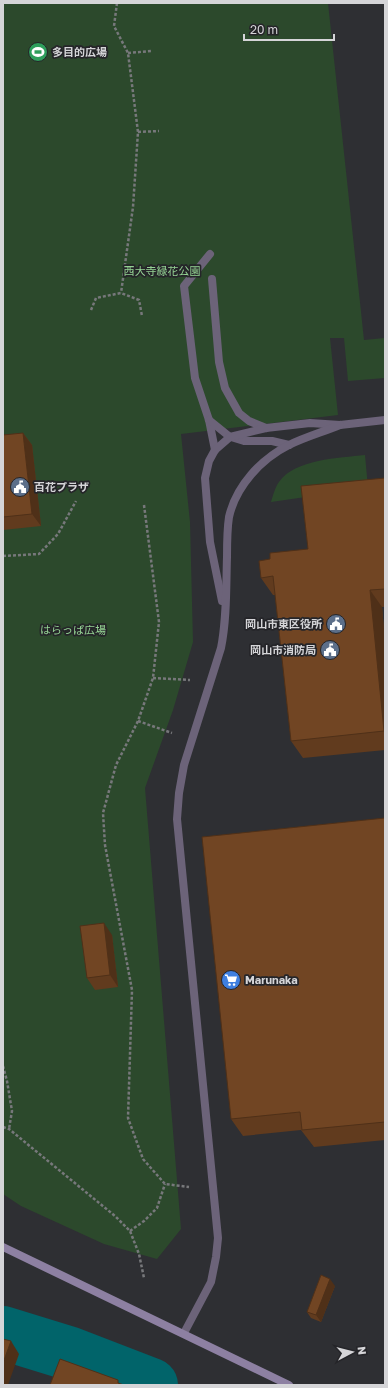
<svg xmlns="http://www.w3.org/2000/svg" width="388" height="1388" font-family="'Golos Text','Noto Sans JP',sans-serif">
<style>
.green{fill:#2c492c}
.lines{fill:none;stroke-linecap:round;stroke-linejoin:round}
.river{stroke:#01646a;stroke-width:54}
.path{stroke:#77787b;stroke-width:2.5;stroke-dasharray:3 2;stroke-linecap:butt}
.lane{stroke:#6c6379;stroke-width:8}
.street{stroke:#6c6379;stroke-width:8}
.secondary{stroke:#8d80a2;stroke-width:8}
.wall{fill:#613b1e}
.shaded-wall{fill:#4f3018}
.building{fill:#714523;stroke:#4f3018}
.labels{text-anchor:middle;stroke-width:3.5;stroke-linejoin:round;paint-order:stroke}
.poi-label{font-size:11px;font-weight:bold;fill:#d5d5d8;stroke:#252529;text-anchor:start}
.park-label{font-size:11px;fill:#94d293;stroke:#252529}
</style>
<rect width="100%" height="100%" fill="#2e2f33"/>
<!-- green -->
<g class="green">
<path d="M3,3H328L364,340L385,338V378L348,381L344,338H330L338,415L181,434L190,522L193,642L173,710L145,788L181,1229L157,1259L104,1244L21,1206L3,1194Z"/>
<path d="M365,455L368,488L271,502C273,496 275,487 279,482C295,459 339,458 365,455Z"/>
</g>
<g class="lines">
<!-- river -->
<path class="river" d="M3,1333L68,1353L151,1385"/>
<!-- path -->
<g class="path">
<path d="M117,3L114,26L128,53L138,132L133,207L121,293"/>
<path d="M128,53L151,51"/>
<path d="M138,132L159,131"/>
<path d="M91,310L96,298L121,293L139,300L142,316"/>
<path d="M144,505L159,622L153,678L138,721L116,765L103,813L105,845L132,990L128,1118L143,1159L165,1184L189,1187"/>
<path d="M3,556L39,554L58,534L76,501"/>
<path d="M153,678L190,680"/>
<path d="M138,721L172,733"/>
<path d="M3,1066L7,1081L12,1111L9,1129"/>
<path d="M3,1127L9,1129L115,1216L130,1231L139,1254L144,1278"/>
<path d="M130,1231L144,1221L157,1208L165,1184"/>
</g>
<!-- lane -->
<g class="lane">
<path d="M210,254L184,286L195,378L209,420L215,450"/>
<path d="M212,279L219,362L225,388L239,413L249,421L266,428"/>
<path d="M209,420L230,437"/>
</g>
<!-- street -->
<g class="street">
<path d="M231,437L244,441H272L289,445"/>
<path d="M222,601L210,542L205,478L209,461L215,450L230,437L266,428L310,423L340,425L385,420"/>
<path d="M184,1333L211,1282L216,1257L218,1238L177,819L179,793L184,765L221,648C227,618 226,587 227,557C227,544 227,530 229,517C236,486 261,459 289,445C305,437 323,432 340,425"/>
</g>
<!-- secondary -->
<path class="secondary" d="M3,1247L289,1385"/>
</g>
<!-- wall -->
<g class="wall">
<path d="M23,433L32,445L41,526L3,530V435Z"/>
<path d="M385,478V607H382L385,640V750L303,758L291,741L275,595H273L261,578L270,559L308,549Z"/>
<path d="M385,818V1140L314,1147L301,1130L243,1136L231,1119Z"/>
<path d="M112,935L118,987L95,990L87,978Z"/>
<path d="M335,1286L321,1322L311,1318L307,1312Z"/>
</g>
<!-- shaded-wall -->
<g class="shaded-wall">
<path d="M23,433L32,445L41,526L32,514Z"/>
<path d="M370,590L382,607L385,640V732L384,731Z"/>
<path d="M104,923L112,935L118,987L110,975Z"/>
<path d="M330,1279L335,1286L321,1322L316,1315Z"/>
<path d="M11,1341L19,1354L8,1385H3V1363Z"/>
</g>
<!-- building -->
<g class="building">
<path d="M23,433L32,514L3,517V435Z"/>
<path d="M385,478V589L370,590L384,731L291,741L273,576L261,578L259,561L270,559V553L308,549L301,486Z"/>
<path d="M385,818V1122L302,1130L300,1112L231,1119L202,837Z"/>
<path d="M104,923L110,975L87,978L80,926Z"/>
<path d="M321,1275L330,1279L316,1315L307,1312Z"/>
<path d="M3,1339L11,1341L3,1363Z"/>
<path d="M60,1359L118,1380V1383L124,1385H50Z"/>
</g>
<!-- icons -->
<defs>
<symbol id="stadium-disc" viewBox="-11 -11 22 22"><circle r="9.5" fill="#2e9e5b" stroke="#252529"/><path d="M0-5a6.5 5 0 1 0 0 10a6.5 5 0 1 0 0-10ZM-3.5-1.8h7v3.6h-7Z" fill="#fff"/></symbol>
<symbol id="civic-disc" viewBox="-11 -11 22 22"><circle r="9.5" fill="#5c6f8a" stroke="#252529"/><path d="M-.6-6.5H3V-4.5H.6V-3L4-1V1h2V6H-6V1h2V-1L-.6-3ZM-1.2 2.5V6h2.4V2.5Z" fill="#fff"/></symbol>
<symbol id="supermarket-disc" viewBox="-11 -11 22 22"><circle r="9.5" fill="#3f7fe0" stroke="#252529"/><path d="M-6-5.5h2.5l.6 2H6L4.5 2H-2.5L-4.4-4H-6ZM-1.5 3.2a1.3 1.3 0 1 0 .1 0ZM3 3.2a1.3 1.3 0 1 0 .1 0Z" fill="#fff"/></symbol>
</defs>
<g fill-rule="evenodd">
<use href="#stadium-disc" x="27" y="41" width="22" height="22"/>
<use href="#civic-disc" x="9" y="476" width="22" height="22"/>
<use href="#civic-disc" x="325" y="613" width="22" height="22"/>
<use href="#civic-disc" x="319" y="639" width="22" height="22"/>
<use href="#supermarket-disc" x="220" y="969" width="22" height="22"/>
</g>
<g class="labels">
<!-- poi labels -->
<g class="poi-label">
<text x="52" y="56">多目的広場</text>
<text x="34" y="491">百花プラザ</text>
<text x="322" y="628" text-anchor="end">岡山市東区役所</text>
<text x="316" y="654" text-anchor="end">岡山市消防局</text>
<text x="245" y="984">Marunaka</text>
</g>
<!-- park labels -->
<g class="park-label">
<text x="162" y="275">西大寺緑花公園</text>
<text x="73" y="634">はらっぱ広場</text>
</g>
</g>
<!-- border -->
<rect width="388" height="1388" fill="none" stroke="#d5d5d8" stroke-width="8"/>
<!-- north arrow -->
<g transform="translate(352 1352) rotate(83)" stroke="#252529" stroke-width="3" paint-order="stroke">
<path d="M0-3L7 15L0 10L-7 15Z" fill="#d5d5d8"/>
<text y="-6" font-size="11" font-weight="bold" text-anchor="middle" fill="#d5d5d8">N</text>
</g>
<!-- scale -->
<path d="M244 34v6h90v-6" fill="none" stroke="#d5d5d8" stroke-width="2"/>
<text x="250" y="34" font-size="12" fill="#d5d5d8" stroke="#252529" stroke-width="3" paint-order="stroke">20 m</text>
</svg>
